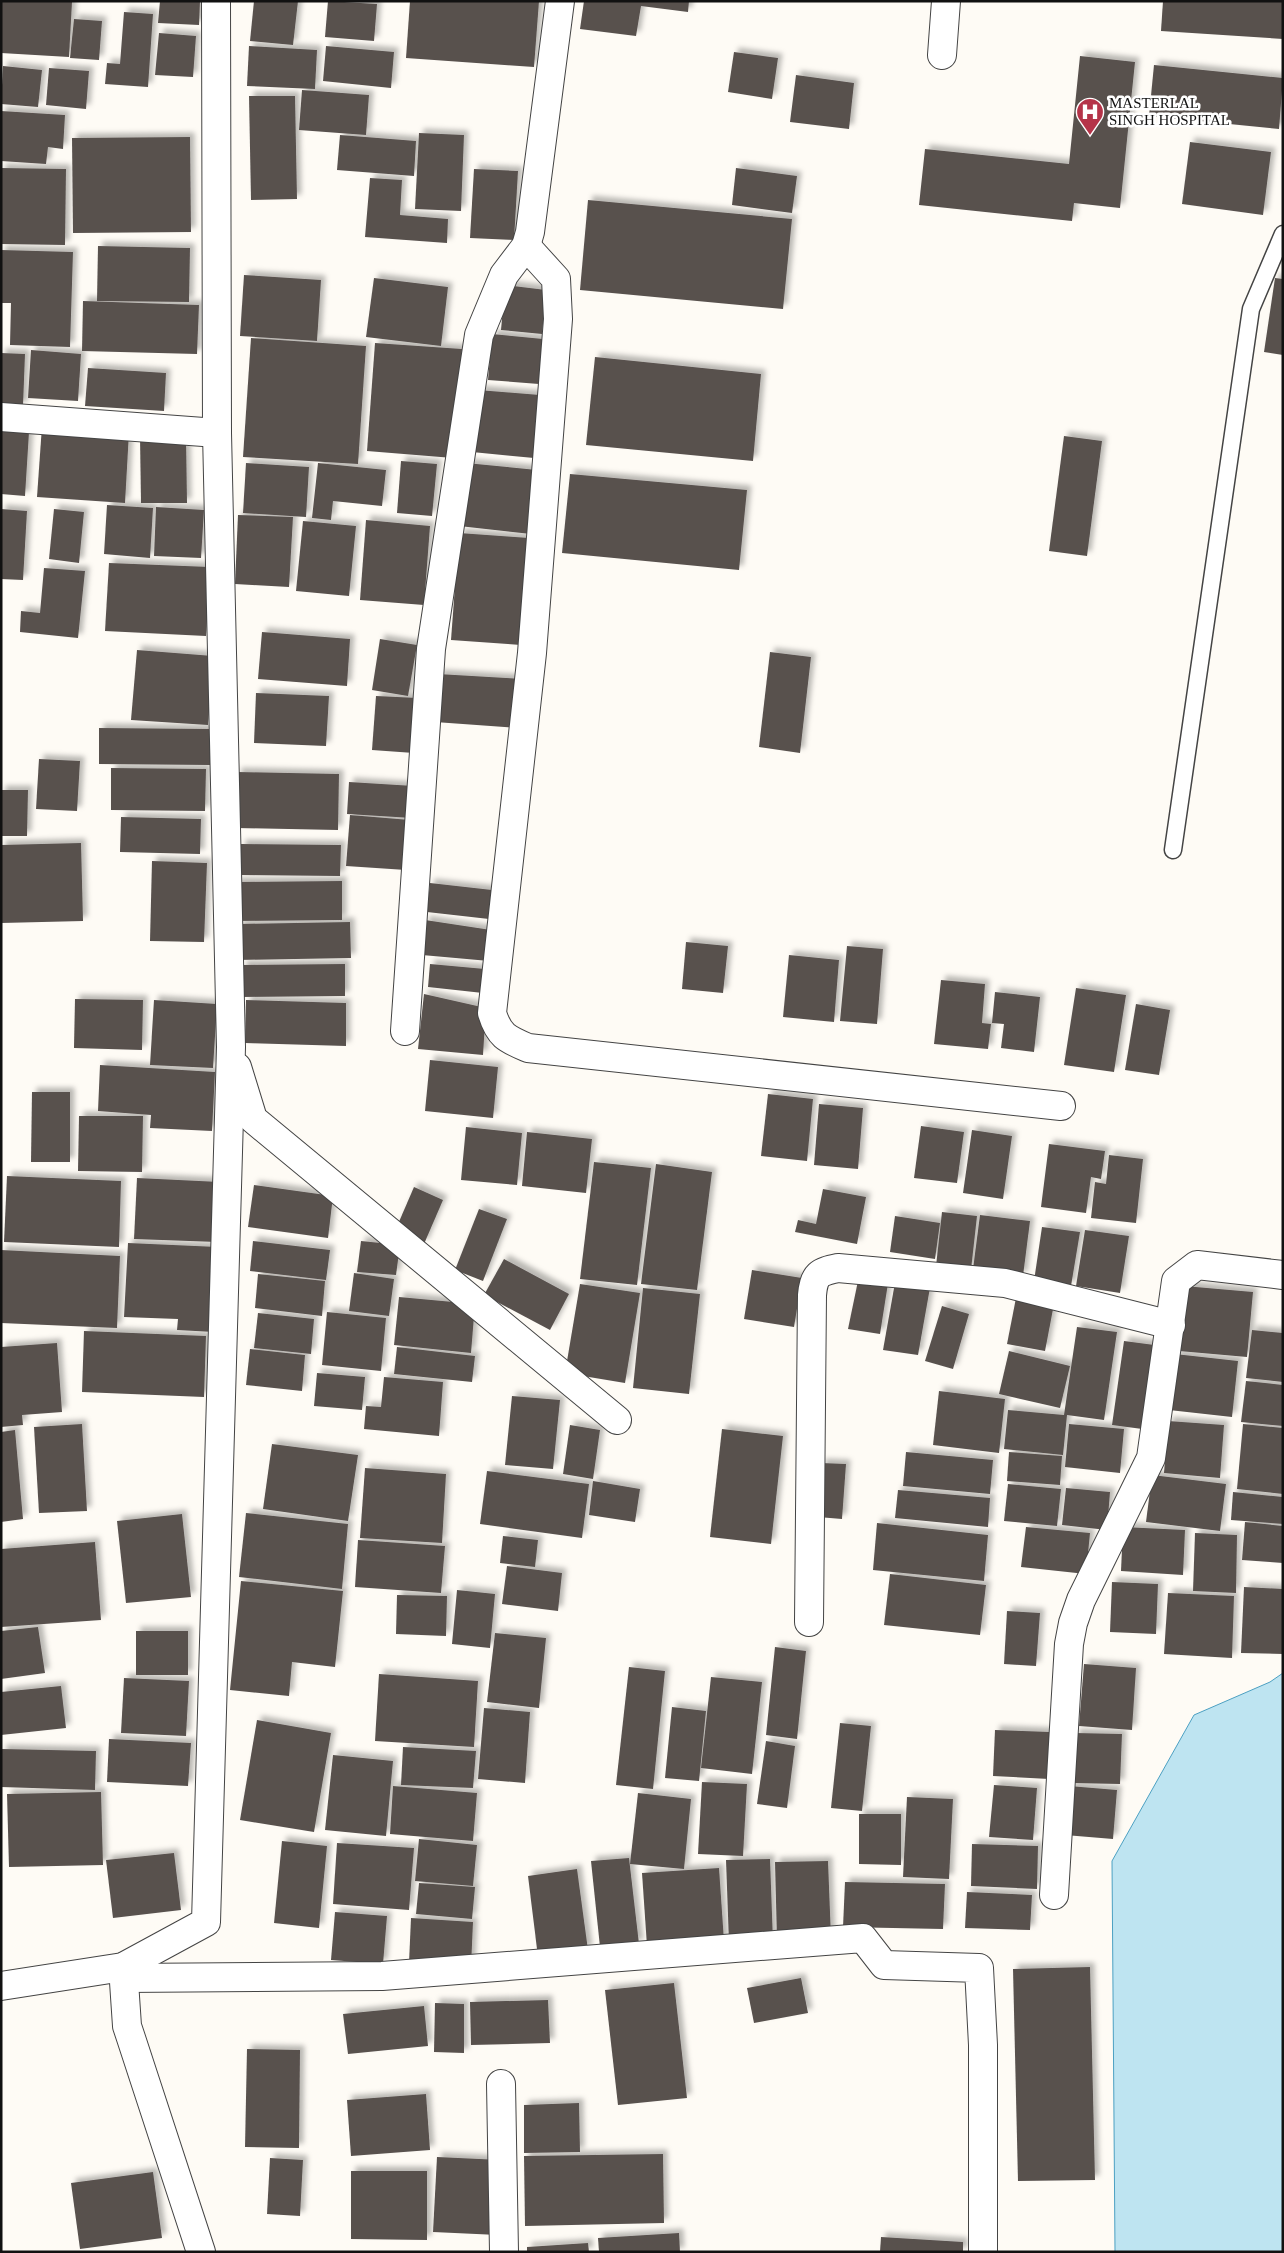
<svg xmlns="http://www.w3.org/2000/svg" width="1284" height="2253" font-family="Georgia,serif">
<style>
.water{fill:#bee4f1;stroke:#4ca0c2}
.building{fill:#58514e;filter:url(#shadow)}
.lines{fill:none;stroke-linecap:round;stroke-linejoin:round}
.service-casing{stroke:#444;stroke-width:19}
.minor-casing{stroke:#444;stroke-width:30}
.service{stroke:#fff;stroke-width:16}
.minor{stroke:#fff;stroke-width:28}
.labels{text-anchor:middle;stroke-width:5;stroke-linejoin:round;paint-order:stroke}
.poi-label{font-size:15px;fill:#111;stroke:#fff;text-anchor:start}
</style>
<defs>
<filter id="shadow"><feDropShadow dx="4.5" dy="-4.5" stdDeviation="2.5" flood-color="#0004"/></filter>
</defs>
<rect width="100%" height="100%" fill="#fefbf5"/>
<!-- water -->
<path class="water" d="M1283,1673V2252H1115L1112,1861L1194,1715L1270,1682Z"/>
<!-- building -->
<g class="building">
<path d="M1,1L72,2L69,57L1,53Z"/>
<path d="M160,1H200L199,25L158,23Z"/>
<path d="M254,1H298L293,45L250,41Z"/>
<path d="M328,1L377,4L374,41L325,37Z"/>
<path d="M410,1H539L534,67L406,58Z"/>
<path d="M584,1H689L688,12L641,6L636,36L580,29Z"/>
<path d="M1163,1H1283V39L1161,31Z"/>
<path d="M124,12L153,14L148,87L105,84L107,63L120,64Z"/>
<path d="M74,19L102,21L99,60L70,58Z"/>
<path d="M159,33L196,36L193,77L155,75Z"/>
<path d="M249,46L317,50L315,89L247,86Z"/>
<path d="M326,46L394,52L391,88L323,81Z"/>
<path d="M734,52L778,58L772,99L728,92Z"/>
<path d="M1080,56L1135,62L1120,208L1074,203L1072,221L919,205L925,149L1069,164Z"/>
<path d="M1154,65L1283,78L1279,129L1149,116Z"/>
<path d="M3,66L42,70L38,107L1,104Z"/>
<path d="M49,68L89,71L86,109L46,105Z"/>
<path d="M796,75L854,83L849,129L790,122Z"/>
<path d="M302,90L369,95L366,135L299,130Z"/>
<path d="M249,96H295L297,199L251,200Z"/>
<path d="M1,111L65,115L63,149L48,147L46,164L1,161Z"/>
<path d="M419,133L464,135L461,211L415,209Z"/>
<path d="M340,135L416,141L414,176L337,170Z"/>
<path d="M190,137L191,232L73,233L72,138Z"/>
<path d="M1190,142L1271,152L1263,215L1182,204Z"/>
<path d="M1,168L66,169L65,245L1,244Z"/>
<path d="M736,168L797,176L792,213L732,205Z"/>
<path d="M474,169L518,171L514,240L470,238Z"/>
<path d="M370,178L402,180L400,215L448,219L447,243L365,237Z"/>
<path d="M588,200L792,219L783,309L580,290Z"/>
<path d="M98,246L190,248L189,302L97,301Z"/>
<path d="M1,250L73,252L70,347L10,345L11,303H1Z"/>
<path d="M244,275L321,280L317,341L240,336Z"/>
<path d="M374,278L448,287L441,346L366,337Z"/>
<path d="M1275,278L1283,279V355L1264,352Z"/>
<path d="M505,285L546,290L542,334L501,330Z"/>
<path d="M83,301L199,305L197,354L82,351Z"/>
<path d="M492,334L543,339L539,384L488,380Z"/>
<path d="M251,338L366,346L358,464L243,457Z"/>
<path d="M375,343L462,349L453,458L367,451Z"/>
<path d="M31,350L81,354L78,401L28,398Z"/>
<path d="M1,353L25,354L23,406L1,405Z"/>
<path d="M595,357L761,374L753,461L586,445Z"/>
<path d="M88,368L166,373L164,411L85,406Z"/>
<path d="M478,390L540,395L534,458L472,452Z"/>
<path d="M42,426L129,432L125,503L37,497Z"/>
<path d="M1,430L29,432L25,496L1,494Z"/>
<path d="M140,436L186,437L187,503H141Z"/>
<path d="M1064,436L1102,441L1087,556L1049,551Z"/>
<path d="M401,461L437,464L432,516L397,513Z"/>
<path d="M246,463L309,467L306,517L243,513Z"/>
<path d="M318,463L386,470L382,506L333,501L331,520L312,518Z"/>
<path d="M466,463L537,470L531,534L459,526Z"/>
<path d="M570,474L747,490L739,570L562,553Z"/>
<path d="M107,505L153,508L150,558L104,554Z"/>
<path d="M156,507L204,510L201,558L154,556Z"/>
<path d="M1,509L27,511L23,580L1,579Z"/>
<path d="M54,509L84,512L79,563L49,559Z"/>
<path d="M238,515L293,517L289,587L235,584Z"/>
<path d="M366,520L430,526L424,605L360,600Z"/>
<path d="M303,521L356,526L349,596L296,591Z"/>
<path d="M459,533L529,538L521,645L451,640Z"/>
<path d="M109,563L210,567L206,636L105,631Z"/>
<path d="M44,568L85,571L78,638L20,632L21,611L40,613Z"/>
<path d="M262,632L350,639L347,686L258,679Z"/>
<path d="M380,639L417,645L408,696L372,690Z"/>
<path d="M137,650L213,656L208,725L131,720Z"/>
<path d="M770,652L811,657L800,753L759,747Z"/>
<path d="M438,674L523,679L520,728L435,722Z"/>
<path d="M256,693L329,696L326,746L254,743Z"/>
<path d="M376,696L418,698L414,753L372,750Z"/>
<path d="M99,728L211,729L210,765L99,764Z"/>
<path d="M39,759L80,761L77,811L36,809Z"/>
<path d="M111,768L206,769L205,811L111,810Z"/>
<path d="M237,772L339,774L338,830L236,828Z"/>
<path d="M349,782L414,786L412,818L347,814Z"/>
<path d="M1,790H28L27,836H1Z"/>
<path d="M350,815L410,820L406,870L346,866Z"/>
<path d="M121,817L201,819L200,854L120,852Z"/>
<path d="M81,843L83,921L1,923V845Z"/>
<path d="M241,844L341,845L340,876L240,875Z"/>
<path d="M152,861L207,863L204,942L150,941Z"/>
<path d="M342,881V920L235,921V882Z"/>
<path d="M430,883L492,890L489,919L427,912Z"/>
<path d="M425,920L491,930L489,961L422,955Z"/>
<path d="M350,922L351,958L238,960V924Z"/>
<path d="M686,942L728,946L723,993L682,989Z"/>
<path d="M847,946L883,949L877,1024L840,1021Z"/>
<path d="M789,955L839,960L834,1022L783,1017Z"/>
<path d="M345,964V996L242,997V965Z"/>
<path d="M430,964L485,969L483,993L428,987Z"/>
<path d="M941,980L985,984L982,1023L991,1024L988,1049L934,1044Z"/>
<path d="M1076,988L1126,995L1114,1072L1064,1065Z"/>
<path d="M995,992L1040,997L1034,1052L1001,1048L1004,1024L992,1023Z"/>
<path d="M424,994L486,1008L483,1055L418,1049Z"/>
<path d="M75,999L143,1000L142,1050L74,1048Z"/>
<path d="M154,1000L217,1004L213,1068L150,1065Z"/>
<path d="M246,1000L346,1003V1046L245,1043Z"/>
<path d="M1136,1004L1170,1010L1159,1075L1125,1070Z"/>
<path d="M430,1060L498,1067L493,1118L425,1111Z"/>
<path d="M100,1065L215,1072L212,1131L150,1128L151,1115L98,1111Z"/>
<path d="M32,1092H70V1162H31Z"/>
<path d="M768,1094L813,1099L807,1161L761,1156Z"/>
<path d="M819,1104L863,1108L858,1169L814,1165Z"/>
<path d="M79,1116H143L142,1172L78,1171Z"/>
<path d="M921,1126L964,1132L957,1183L914,1178Z"/>
<path d="M466,1127L522,1133L517,1185L461,1180Z"/>
<path d="M972,1130L1012,1136L1003,1199L963,1193Z"/>
<path d="M527,1132L592,1139L586,1193L522,1186Z"/>
<path d="M1049,1144L1105,1151L1101,1179L1091,1177L1086,1213L1041,1207Z"/>
<path d="M1109,1155L1143,1159L1136,1223L1091,1218L1095,1182L1106,1184Z"/>
<path d="M594,1162L651,1168L637,1285L580,1279Z"/>
<path d="M656,1164L712,1172L697,1290L641,1284Z"/>
<path d="M7,1176L121,1181L119,1247L4,1242Z"/>
<path d="M137,1178L220,1182L217,1242L134,1239Z"/>
<path d="M254,1185L333,1196L328,1238L248,1227Z"/>
<path d="M414,1187L443,1200L424,1244L395,1231Z"/>
<path d="M823,1189L866,1197L857,1244L795,1232L798,1220L816,1224Z"/>
<path d="M479,1209L507,1219L483,1281L455,1270Z"/>
<path d="M942,1212L977,1216L971,1270L936,1266Z"/>
<path d="M980,1215L1030,1221L1023,1276L973,1269Z"/>
<path d="M895,1216L940,1223L935,1259L890,1252Z"/>
<path d="M1042,1227L1080,1232L1071,1286L1034,1281Z"/>
<path d="M1085,1230L1129,1236L1120,1293L1076,1286Z"/>
<path d="M253,1241L330,1250L326,1280L250,1271Z"/>
<path d="M361,1241L400,1245L396,1275L357,1272Z"/>
<path d="M128,1243L218,1247L214,1332L177,1330L178,1319L124,1317Z"/>
<path d="M1,1250L120,1256L117,1328L1,1323Z"/>
<path d="M504,1259L569,1294L550,1330L484,1295Z"/>
<path d="M752,1270L802,1278L794,1327L744,1319Z"/>
<path d="M354,1273L394,1279L389,1316L349,1311Z"/>
<path d="M258,1274L325,1281L322,1316L255,1308Z"/>
<path d="M859,1276L889,1277L880,1334L848,1329Z"/>
<path d="M896,1277L931,1282L918,1355L883,1350Z"/>
<path d="M580,1284L640,1293L625,1383L565,1373Z"/>
<path d="M1184,1286L1253,1292L1247,1357L1179,1351Z"/>
<path d="M643,1288L700,1294L689,1394L633,1388Z"/>
<path d="M399,1297L475,1304L471,1353L394,1345Z"/>
<path d="M1016,1298L1054,1304L1045,1351L1007,1344Z"/>
<path d="M942,1306L969,1314L953,1369L925,1361Z"/>
<path d="M327,1312L386,1318L381,1371L322,1365Z"/>
<path d="M258,1313L314,1319L311,1354L254,1348Z"/>
<path d="M1077,1327L1117,1332L1104,1420L1067,1415L1063,1455L1004,1449L1008,1410L1064,1415Z"/>
<path d="M1252,1330L1283,1333V1382L1246,1378Z"/>
<path d="M84,1331L206,1336L204,1397L82,1392Z"/>
<path d="M1124,1341L1162,1346L1150,1430L1112,1425Z"/>
<path d="M57,1343L62,1412L22,1415L23,1425L1,1427V1347Z"/>
<path d="M397,1347L475,1356L472,1382L394,1374Z"/>
<path d="M250,1349L305,1355L302,1391L246,1385Z"/>
<path d="M1009,1351L1070,1366L1060,1408L999,1394Z"/>
<path d="M1175,1354L1238,1361L1232,1417L1169,1410Z"/>
<path d="M317,1373L365,1377L362,1410L314,1406Z"/>
<path d="M384,1377L443,1382L439,1436L364,1429L366,1406L381,1407Z"/>
<path d="M1246,1381L1283,1385V1426L1241,1422Z"/>
<path d="M939,1391L1005,1399L999,1453L933,1445Z"/>
<path d="M512,1396L560,1400L553,1469L505,1465Z"/>
<path d="M1168,1421L1224,1425L1220,1478L1164,1473Z"/>
<path d="M82,1424L87,1511L39,1513L34,1427Z"/>
<path d="M1069,1424L1124,1429L1120,1473L1065,1467Z"/>
<path d="M1243,1424L1283,1428V1494L1237,1489Z"/>
<path d="M570,1425L600,1430L593,1479L563,1474Z"/>
<path d="M722,1429L783,1436L771,1544L710,1537Z"/>
<path d="M15,1430L23,1519L1,1522V1432Z"/>
<path d="M272,1444L358,1455L348,1521L263,1509Z"/>
<path d="M906,1452L993,1460L990,1494L903,1486Z"/>
<path d="M1009,1452L1062,1456L1060,1485L1007,1481Z"/>
<path d="M821,1463L846,1464L842,1519L818,1517Z"/>
<path d="M365,1468L446,1474L442,1543L360,1538Z"/>
<path d="M487,1471L589,1484L582,1538L480,1524Z"/>
<path d="M1152,1475L1226,1484L1220,1531L1146,1522Z"/>
<path d="M593,1481L640,1489L635,1522L589,1515Z"/>
<path d="M1008,1484L1061,1489L1057,1526L1004,1521Z"/>
<path d="M1066,1488L1110,1492L1107,1530L1062,1525Z"/>
<path d="M898,1490L990,1498L988,1527L895,1518Z"/>
<path d="M1233,1492L1283,1497V1524L1231,1520Z"/>
<path d="M246,1513L348,1524L342,1589L239,1577Z"/>
<path d="M182,1514L191,1597L126,1603L117,1521Z"/>
<path d="M1245,1522L1283,1526V1563L1242,1560Z"/>
<path d="M877,1523L988,1535L984,1581L873,1570Z"/>
<path d="M1026,1527L1090,1533L1086,1574L1021,1567Z"/>
<path d="M1123,1527L1185,1530L1183,1575L1121,1571Z"/>
<path d="M1195,1533L1237,1535L1236,1593L1193,1591Z"/>
<path d="M503,1536L538,1540L535,1567L500,1563Z"/>
<path d="M358,1540L445,1546L441,1593L355,1587Z"/>
<path d="M95,1542L101,1620L1,1627V1549Z"/>
<path d="M507,1566L562,1573L558,1611L502,1604Z"/>
<path d="M890,1574L986,1585L980,1635L884,1625Z"/>
<path d="M241,1581L343,1591L335,1667L292,1662L289,1696L230,1690Z"/>
<path d="M1112,1582L1158,1584L1156,1634L1110,1632Z"/>
<path d="M1244,1587L1283,1589V1654L1241,1653Z"/>
<path d="M457,1590L495,1594L490,1648L452,1644Z"/>
<path d="M1168,1593L1234,1596L1232,1658L1164,1654Z"/>
<path d="M397,1595L447,1596L446,1636L396,1634Z"/>
<path d="M1007,1611L1040,1613L1036,1666L1004,1664Z"/>
<path d="M38,1627L45,1673L1,1679V1631Z"/>
<rect x="136" y="1631" width="52" height="44"/>
<path d="M495,1633L546,1638L539,1708L487,1702Z"/>
<path d="M775,1647L806,1651L797,1739L766,1735Z"/>
<path d="M1084,1664L1136,1668L1132,1730L1079,1726Z"/>
<path d="M629,1667L665,1671L653,1789L616,1785Z"/>
<path d="M379,1674L478,1681L474,1747L375,1741Z"/>
<path d="M711,1677L762,1682L752,1774L701,1768Z"/>
<path d="M124,1678L189,1681L186,1736L121,1733Z"/>
<path d="M61,1686L66,1728L1,1735V1692Z"/>
<path d="M672,1707L706,1711L699,1781L665,1778Z"/>
<path d="M484,1708L530,1712L525,1783L478,1779Z"/>
<path d="M257,1720L331,1733L314,1832L240,1820Z"/>
<path d="M840,1723L871,1726L862,1811L831,1808Z"/>
<path d="M995,1730L1050,1732L1049,1779L993,1776Z"/>
<path d="M1075,1733L1122,1734L1120,1784L1072,1783Z"/>
<path d="M109,1739L191,1743L188,1786L107,1782Z"/>
<path d="M766,1741L795,1746L787,1808L757,1804Z"/>
<path d="M403,1747L476,1751L473,1788L401,1785Z"/>
<path d="M2,1749L96,1751L95,1790L1,1787Z"/>
<path d="M333,1755L393,1761L386,1836L325,1830Z"/>
<path d="M702,1782L747,1784L743,1856L698,1854Z"/>
<path d="M994,1785L1037,1788L1033,1840L989,1837Z"/>
<path d="M393,1786L477,1793L473,1841L390,1834Z"/>
<path d="M1069,1786L1117,1790L1113,1839L1065,1835Z"/>
<path d="M101,1792L103,1865L9,1867L7,1794Z"/>
<path d="M638,1793L691,1799L684,1869L630,1864Z"/>
<path d="M907,1797L953,1799L949,1879L903,1877Z"/>
<path d="M859,1814H901V1865L859,1864Z"/>
<path d="M419,1839L477,1845L473,1886L415,1881Z"/>
<path d="M282,1841L327,1846L319,1928L274,1923Z"/>
<path d="M337,1843L414,1848L409,1910L333,1904Z"/>
<path d="M972,1844L1038,1846L1037,1889L971,1886Z"/>
<path d="M174,1853L181,1910L113,1918L106,1860Z"/>
<path d="M629,1858L639,1944L600,1947L591,1861Z"/>
<path d="M770,1859L773,1942L729,1943L726,1860Z"/>
<path d="M828,1861L831,1938L777,1940L775,1862Z"/>
<path d="M719,1868L724,1941L647,1946L642,1873Z"/>
<path d="M577,1869L588,1950L538,1957L528,1876Z"/>
<path d="M845,1882L945,1884L943,1929L843,1927Z"/>
<path d="M419,1883L475,1887L472,1919L416,1914Z"/>
<path d="M967,1892L1032,1895L1030,1930L965,1928Z"/>
<path d="M335,1912L387,1916L383,1964L331,1960Z"/>
<path d="M411,1918L473,1922L471,1967L409,1963Z"/>
<path d="M1090,1967L1095,2180L1018,2181L1013,1969Z"/>
<path d="M801,1978L808,2013L754,2023L747,1988Z"/>
<path d="M674,1983L687,2098L618,2105L605,1990Z"/>
<path d="M548,2000L550,2043L471,2045L470,2002Z"/>
<path d="M435,2003L464,2004V2053L434,2052Z"/>
<path d="M424,2006L428,2046L348,2054L343,2014Z"/>
<path d="M247,2049L300,2050L299,2148L245,2147Z"/>
<path d="M426,2094L430,2150L351,2156L347,2100Z"/>
<path d="M579,2103L580,2152L524,2153V2105Z"/>
<path d="M663,2154L664,2223L525,2226L524,2156Z"/>
<path d="M437,2157L501,2160L498,2235L433,2232Z"/>
<path d="M270,2158L303,2160L300,2216L267,2214Z"/>
<path d="M351,2171H427V2240L351,2239Z"/>
<path d="M153,2172L162,2238L80,2249L71,2183Z"/>
<path d="M679,2233L680,2252H599L598,2238Z"/>
<path d="M881,2237L963,2242V2252H880Z"/>
<path d="M588,2243L589,2252H527V2247Z"/>
</g>
<g class="lines">
<defs>
<path id="service" d="M1173,850L1251,309L1283,234"/>
<g id="minor">
<path d="M942,55L946,1"/>
<path d="M526,246L556,279L558,319L532,653L492,1013C499,1036 507,1039 528,1048L1061,1106"/>
<path d="M1,417L217,433"/>
<path d="M405,1031L431,649L479,335L504,275L526,246L530,232L560,1"/>
<path d="M237,1067L253,1119L617,1420"/>
<path d="M809,1622L812,1295C814,1274 819,1272 838,1268L1005,1283L1171,1325"/>
<path d="M1054,1895L1069,1644L1073,1623L1081,1600L1151,1458L1176,1281L1197,1265L1283,1275"/>
<path d="M123,1967L127,2026L131,2038L201,2252"/>
<path d="M124,1978L382,1976L863,1938L884,1965L979,1968L983,2045V2252"/>
<path d="M1,1986L123,1967L206,1922L231,1047L217,433L216,1"/>
<path d="M501,2084L504,2252"/>
</g>
</defs>
<!-- service casing -->
<use href="#service" class="service-casing"/>
<!-- minor casing -->
<use href="#minor" class="minor-casing"/>
<!-- service -->
<use href="#service" class="service"/>
<!-- minor -->
<use href="#minor" class="minor"/>
</g>
<!-- icons -->
<defs>
<symbol id="hospital-pin" viewBox="-11 -11 22 30"><path d="M0 17L-7.5 6A9.5 9.5 0 1 1 7.5 6Z" fill="#b53449" stroke="#fff"/><path d="M-5-5h3v3.5h4V-5h3V5h-3V1.5h-4V5h-3Z" fill="#fff"/></symbol>
</defs>
<g fill-rule="evenodd">
<use href="#hospital-pin" x="1074" y="96" width="32" height="43"/>
</g>
<g class="labels">
<!-- poi labels -->
<g class="poi-label">
<text x="1109" y="108">MASTERLAL<tspan x="1109" dy="17">SINGH HOSPITAL</tspan></text>
</g>
</g>
<!-- border -->
<rect width="1284" height="2253" fill="none" stroke="#111111" stroke-width="5"/>
</svg>
